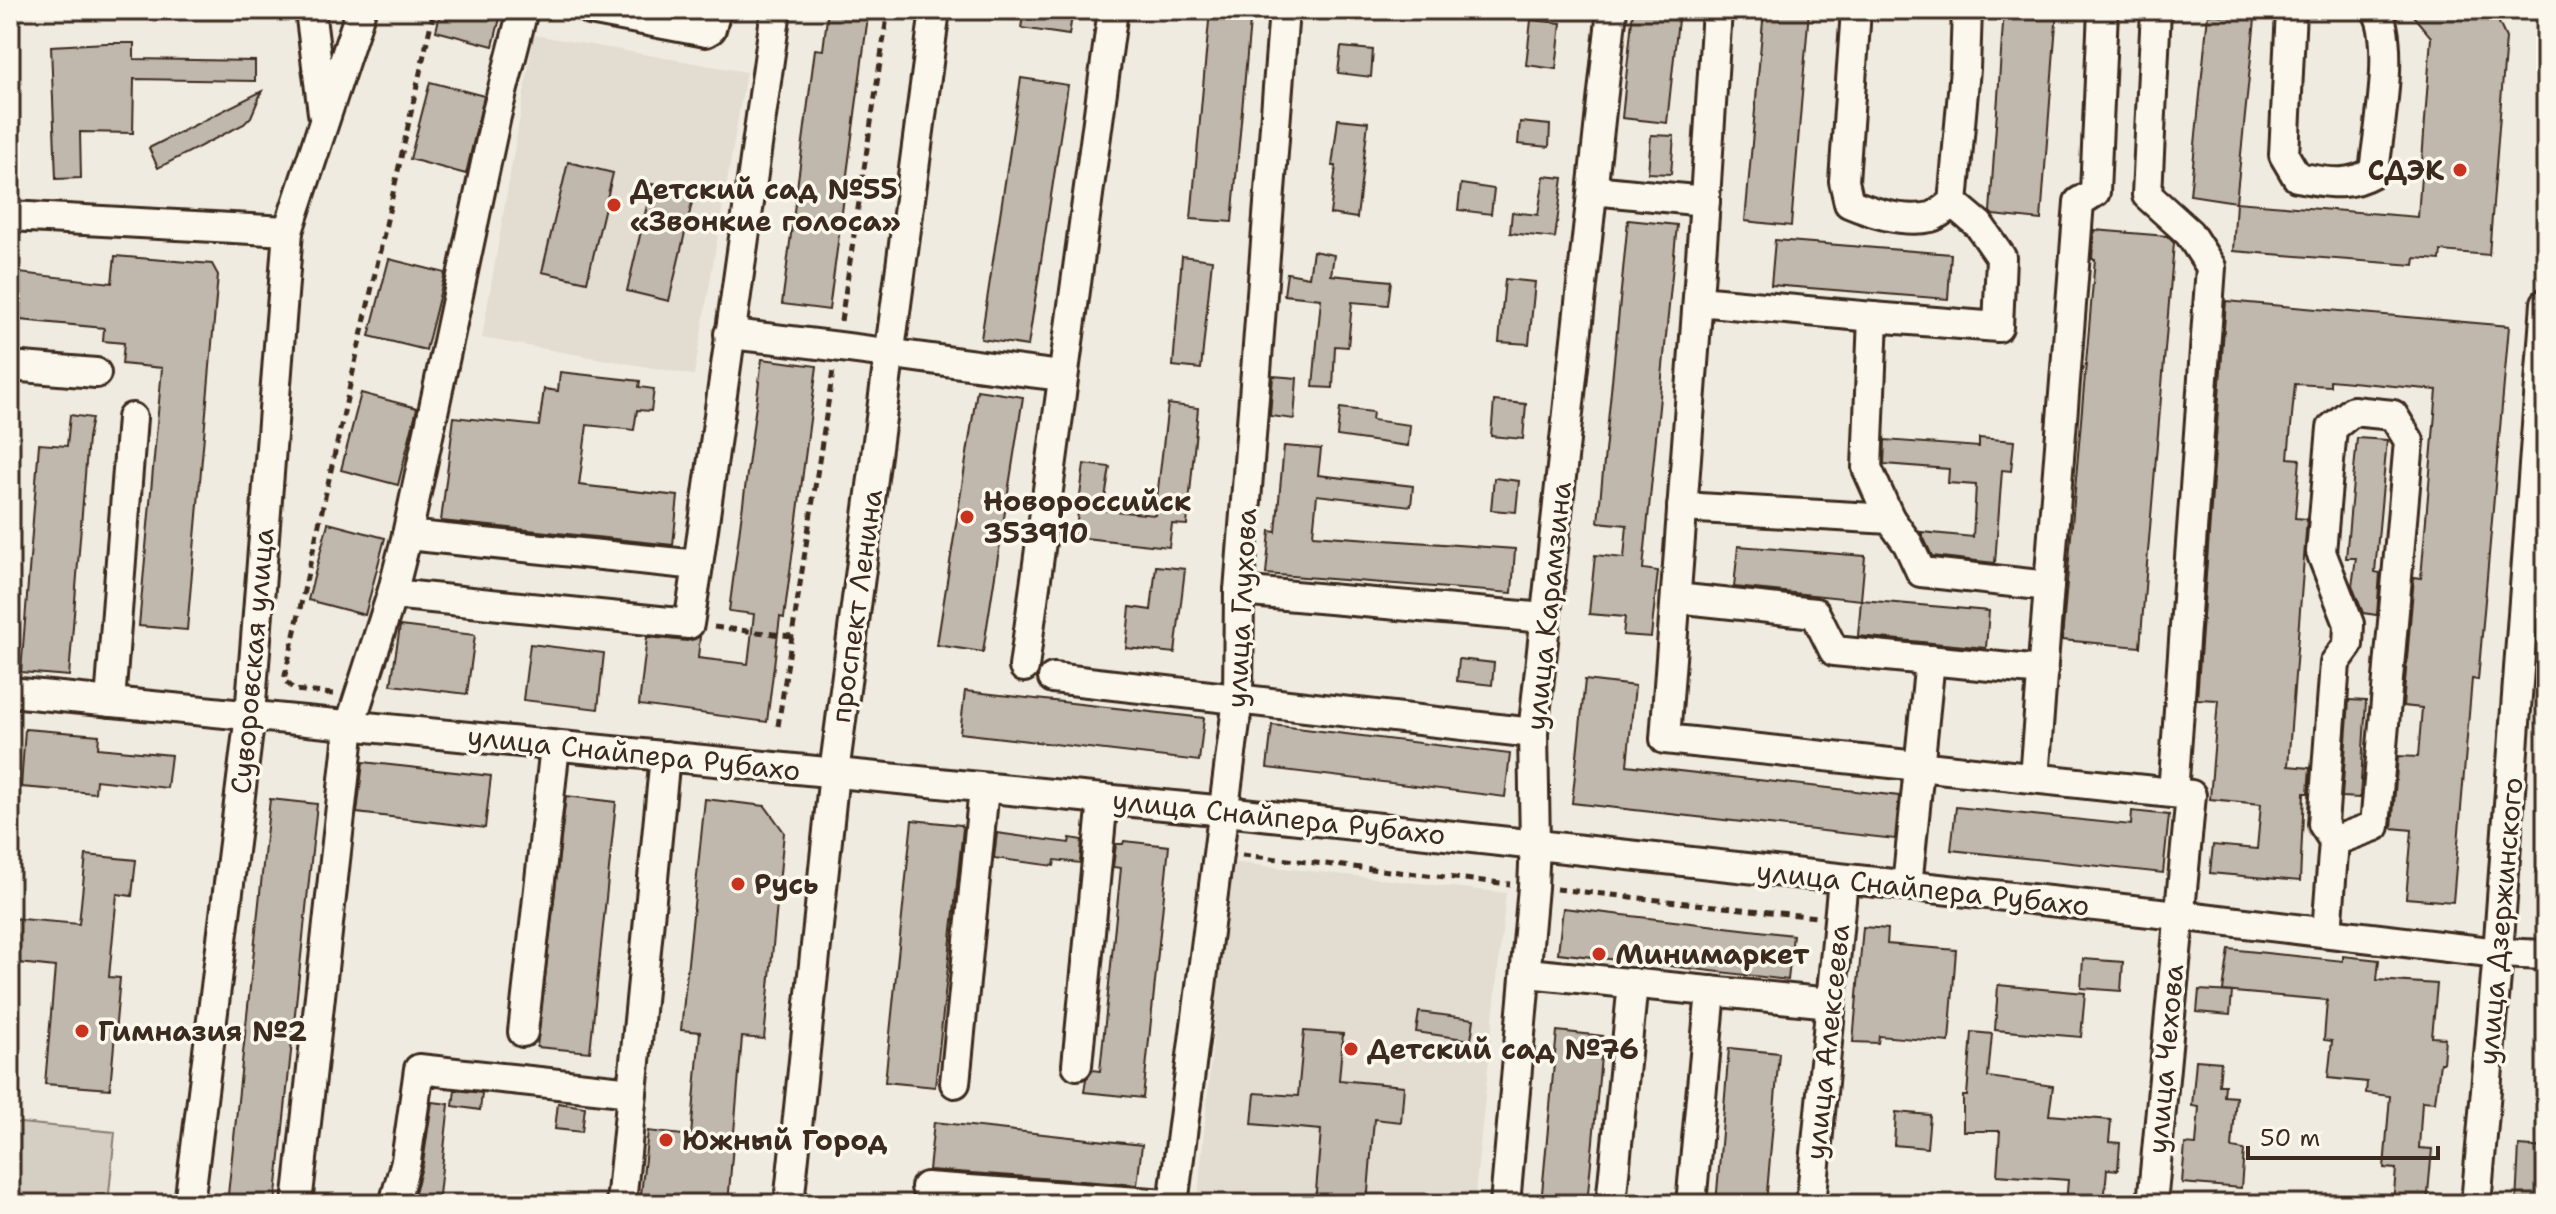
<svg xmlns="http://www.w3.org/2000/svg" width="2556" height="1214" font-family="'Shantell Sans',sans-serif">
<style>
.built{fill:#e2dcd1}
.green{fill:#d5cec3;stroke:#887c70;stroke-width:2}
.building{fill:#c0b8ad;stroke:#3b2a1e;stroke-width:2}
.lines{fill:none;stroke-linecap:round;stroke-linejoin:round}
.minor-casing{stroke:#3b2a1e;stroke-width:34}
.path{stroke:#3b2a1e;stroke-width:5;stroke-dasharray:8 6;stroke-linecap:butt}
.minor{stroke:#fbf7ec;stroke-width:28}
.poi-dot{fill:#c8321e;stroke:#fbf7ec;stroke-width:3}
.labels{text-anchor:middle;stroke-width:7;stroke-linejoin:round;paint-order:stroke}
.poi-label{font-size:28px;font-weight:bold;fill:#3b2a1e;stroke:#fbf7ec;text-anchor:start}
.street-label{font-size:28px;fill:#3b2a1e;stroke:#fbf7ec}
</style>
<rect width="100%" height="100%" fill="#f0ebe0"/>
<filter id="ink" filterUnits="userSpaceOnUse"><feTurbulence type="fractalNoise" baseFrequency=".0125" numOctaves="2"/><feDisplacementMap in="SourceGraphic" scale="16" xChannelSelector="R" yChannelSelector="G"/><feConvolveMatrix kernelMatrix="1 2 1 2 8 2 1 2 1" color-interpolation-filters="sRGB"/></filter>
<g filter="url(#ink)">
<!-- built -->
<g class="built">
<path d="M534,35L746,72L694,375L482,338Z"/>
<path d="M1230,862L1506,893L1474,1204H1197Z"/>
</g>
<!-- green -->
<path class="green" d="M10,1122L115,1132L108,1204H48L10,1200Z"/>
<!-- building -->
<g class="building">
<path d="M441,10H502L493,46L436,31Z"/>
<path d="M828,10L868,16L829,310L782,304L815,49L823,50Z"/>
<path d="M1024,10H1073L1069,35L1021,28Z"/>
<path d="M1210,10H1251L1232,222L1191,219Z"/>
<path d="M1633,10H1679L1667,123L1622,118Z"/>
<path d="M1764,10H1809L1791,226L1745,221Z"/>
<path d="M2004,10H2057L2041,220L1993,215L1990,212Z"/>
<path d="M2408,10H2493L2506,38L2489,255L2441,251L2440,260L2415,258L2414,265L2233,251L2236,202L2418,217L2431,37Z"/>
<path d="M2208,14L2255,19L2236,202L2190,195Z"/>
<path d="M1531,20L1561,23L1556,69L1526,65Z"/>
<path d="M107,43H134V59L255,61V81L134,79L133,133L80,132L81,178L56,179L51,46Z"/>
<path d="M1341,47L1373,50L1371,77L1338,73Z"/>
<path d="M1021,78L1068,85L1028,346L981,339Z"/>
<path d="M430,82L484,96L466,174L410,159Z"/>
<path d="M262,91L251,117L244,124L158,168L149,148Z"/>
<path d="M1338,119L1368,122L1357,218L1330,214L1336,166H1332Z"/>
<path d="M1520,122L1550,125L1549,147L1518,144Z"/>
<path d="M1651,135L1674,136L1671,174L1648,173Z"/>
<path d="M568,162L613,173L587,282L542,272Z"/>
<path d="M1544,176L1563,178L1555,238L1510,233L1512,212L1538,215Z"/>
<path d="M652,184L694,194L669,301L627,291Z"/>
<path d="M1461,184L1494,189L1491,214L1458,210Z"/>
<path d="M1628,220L1677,225L1643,569L1658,571L1651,637L1623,635L1625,617L1589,614L1595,555L1624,558L1627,525L1598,522Z"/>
<path d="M2094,230L2167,236L2174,243L2140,647L2062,640L2095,259H2092Z"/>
<path d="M1775,240L1951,254L1948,299L1771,285Z"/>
<path d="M1313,251L1334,255L1331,275L1391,281L1388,305L1352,302L1348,347L1335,346L1333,388L1313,387L1321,299L1284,295L1287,273L1309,277Z"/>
<path d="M115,256L212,264L218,275L187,630L139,626L162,368L122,364L124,343L103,341L104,328L10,319V272L112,283Z"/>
<path d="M1182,256L1212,260L1201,369L1173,366Z"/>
<path d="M389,259L445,273L426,350L369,336Z"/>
<path d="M1505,279L1535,282L1529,344L1499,342Z"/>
<path d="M2226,301L2509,326L2478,680L2472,679L2453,902L2406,898L2412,830L2392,828L2398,756L2418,757L2422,708L2403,706L2414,577L2421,578L2437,390L2330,380V386L2295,384L2288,458L2300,459L2295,518L2307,519L2288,766L2310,768L2308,793H2304L2300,881L2210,873L2213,845L2257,849L2261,804L2210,799L2218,700L2197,699Z"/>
<path d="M762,359L817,366L784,618L780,617L767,722L639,705L647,637L687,641L700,636L698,658L748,664L754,614L729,611Z"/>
<path d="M560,372L640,381L639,387L654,389L651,411L637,410L634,430L587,425L579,485L678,496L673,545L441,521L454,417L539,426L544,389L558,391Z"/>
<path d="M1273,376L1297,378L1294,419L1270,416Z"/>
<path d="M977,390L1023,397L983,652L937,645Z"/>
<path d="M361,393L417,408L398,485L341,470Z"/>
<path d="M1494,401L1526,404L1523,439L1491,436Z"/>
<path d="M1168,404L1198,408L1187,525L1172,524L1169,547L1075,537L1084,464L1110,467L1103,510L1155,515Z"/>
<path d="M1340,408L1373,412L1372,420L1410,425L1408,446L1337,436Z"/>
<path d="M70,415L92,418L88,438L69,676L21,672L39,444L67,446Z"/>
<path d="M1979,438L2014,441L2011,471L2002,470L1995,563L1932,556L1921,532L1973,537L1976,485L1948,483L1949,469L1884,464L1885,440L1979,447Z"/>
<path d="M2357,438L2387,440L2375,572L2380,573L2377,615L2363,613L2352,586L2356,558H2346Z"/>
<path d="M1284,446L1321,449L1318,475L1413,486L1411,506L1317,495L1313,535L1515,549L1512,593L1266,574L1270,531L1276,532Z"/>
<path d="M1494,478L1519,481L1516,512L1491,510Z"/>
<path d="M328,523L385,538L365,615L308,600Z"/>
<path d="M1738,546L1865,556L1861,600L1734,587Z"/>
<path d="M1156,566L1185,569L1175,653L1126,648L1130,607L1151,610Z"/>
<path d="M1861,600L1989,611L1986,648L1858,636Z"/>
<path d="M400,626L475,635L467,694L391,685Z"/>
<path d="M530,644L604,653L598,709L523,700Z"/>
<path d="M1459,659L1494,663L1492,685L1457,681Z"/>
<path d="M1585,680L1635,686L1627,765L1899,796L1895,839L1572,803Z"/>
<path d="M965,691L1204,718L1199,761L960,733Z"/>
<path d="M2349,700L2366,701L2360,798L2342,797Z"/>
<path d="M1272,725L1510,754L1505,797L1267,768Z"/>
<path d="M25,729L99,735L98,748L171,755L167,788L96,780L95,793L21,787Z"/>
<path d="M363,762L491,776L485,828L357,813Z"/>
<path d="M566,796L616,802L590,1052L537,1047Z"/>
<path d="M270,799L317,804L275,1204H227Z"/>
<path d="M705,799L765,806L784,832L764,1039L742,1037L728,1204H640L648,1131L691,1136L700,1032L681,1030Z"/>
<path d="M1956,807L2131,825L2132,811L2169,815L2163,873L1951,850Z"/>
<path d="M912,820L961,825L963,828L935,1087L885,1082Z"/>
<path d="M997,833L1069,843L1070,838L1082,840L1080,863L1055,860L1054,866L994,858Z"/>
<path d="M1124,841L1169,846L1143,1098L1084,1092L1086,1079L1093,1070L1100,1071L1121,868L1113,867L1116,844H1123Z"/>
<path d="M86,855L136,860L132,896L117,894L109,977L120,978L110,1089L45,1084L55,967L10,962V918L79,924Z"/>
<path d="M1563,908L1793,935L1788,980L1558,953Z"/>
<path d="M1863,927L1888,929L1887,944L1956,950L1949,1042L1879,1036L1878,1043L1853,1042Z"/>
<path d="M2229,949L2343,961V956L2379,960L2377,980L2437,984L2432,1037L2445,1038L2443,1063H2440L2435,1102L2422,1101L2419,1148L2432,1149L2427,1204H2393L2396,1169L2384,1168L2390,1096L2366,1093L2367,1082L2328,1078L2332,1041L2324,1040L2327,1000L2223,991Z"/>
<path d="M2083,959L2123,962L2121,991L2081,988Z"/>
<path d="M1998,985L2085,993L2081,1037L1995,1030Z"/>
<path d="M2199,990L2232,992L2230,1015L2197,1012Z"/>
<path d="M1419,1012L1474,1019L1471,1040L1416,1032Z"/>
<path d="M1304,1031L1343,1034L1339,1080L1404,1086L1401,1122L1374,1119L1367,1204H1315L1321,1130L1252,1124L1255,1093L1298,1096Z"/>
<path d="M1557,1031L1603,1036L1587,1204H1541Z"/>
<path d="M1972,1032L1992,1034L1988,1077L2053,1086L2049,1115L2111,1120L2109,1142L2120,1143L2118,1170L2107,1169L2104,1204H2066L2068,1180L1997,1175L2000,1131H1963V1096H1967Z"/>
<path d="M1729,1048L1779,1053L1766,1204H1716Z"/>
<path d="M2196,1060L2221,1062L2219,1085H2225L2224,1096L2236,1097L2232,1148L2244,1150L2241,1188L2182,1183L2185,1144L2196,1145L2199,1107L2192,1106Z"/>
<path d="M455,1090L482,1093L480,1110L453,1106Z"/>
<path d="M432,1102L449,1104L438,1204H412L423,1163Z"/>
<path d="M558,1103L585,1107L582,1132L555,1129Z"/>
<path d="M1896,1112L1930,1115L1927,1148L1894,1145Z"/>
<path d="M934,1122L1142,1145L1137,1185L929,1170Z"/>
<path d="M2519,1146L2546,1148L2543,1204H2516Z"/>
</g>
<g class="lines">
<defs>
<g id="minor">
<path d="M310,10L323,113"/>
<path d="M590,10L706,32L711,29L716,10"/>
<path d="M1717,10L1703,230L1665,739L2191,795L2152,1204"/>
<path d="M1856,10L1844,181L1849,203C1873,213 1905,223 1931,217C1938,215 1946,207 1953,203L1965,69L1967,10"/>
<path d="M2156,10L2147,195L2189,233L2211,267L2173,793"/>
<path d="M2291,10L2284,155L2297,177C2328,182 2345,188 2374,172C2378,133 2396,41 2376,10"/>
<path d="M1593,190L1705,201"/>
<path d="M10,216L288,231"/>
<path d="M1698,301L1873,317"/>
<path d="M729,334C841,345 951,363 1063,376"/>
<path d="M10,366L96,373"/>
<path d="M1682,507L1890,519L1908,544L1921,572L2049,586"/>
<path d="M1890,519L1867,468L1873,317L1998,327L2001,257L1979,225L1953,203"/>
<path d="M698,565L776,10"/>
<path d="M1239,591L1545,618"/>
<path d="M392,594L689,624L698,565L407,535"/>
<path d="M1676,598L1815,613L1834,651L2043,671"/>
<path d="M1024,667L1113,10"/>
<path d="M1053,678L1533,733"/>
<path d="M10,692L1225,811L2178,915L2498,953L2546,955"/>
<path d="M110,702L132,418"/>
<path d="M2034,778L2079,202L2095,192L2103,10"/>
<path d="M1907,886L1930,660"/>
<path d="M2327,932L2334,841L2323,824L2335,663L2348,645L2349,624L2321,552L2332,428L2353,411L2393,415L2409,441L2375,826L2334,841"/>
<path d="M1527,973L1831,1003"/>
<path d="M523,1032L555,746"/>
<path d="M1077,1065L1103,799"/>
<path d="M955,1083L984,788"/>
<path d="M926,1187L1167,1204"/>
<path d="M189,1204L250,715L288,231L361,10"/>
<path d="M297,1204L350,725L392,594L407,535L496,116L523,10"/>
<path d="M394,1204L406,1161L419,1069L632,1092"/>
<path d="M621,1204L665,756"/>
<path d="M789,1204L834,773L935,10"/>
<path d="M1173,1204L1238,699L1239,591L1284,10"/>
<path d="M1505,1204L1533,887L1535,844L1533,733L1612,10"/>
<path d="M1611,1204L1633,983"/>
<path d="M1691,1204L1711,991"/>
<path d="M1811,1204L1843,880"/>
<path d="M2476,1204L2498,953L2546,303"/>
</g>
</defs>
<!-- minor casing -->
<use href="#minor" class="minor-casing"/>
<!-- path -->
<g class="path">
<path d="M841,321L888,10"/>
<path d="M714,627L791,636"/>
<path d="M333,694L295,690L284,680L434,10"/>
<path d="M778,726L833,371"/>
<path d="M1242,855L1510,884"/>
<path d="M1556,889L1816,917"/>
</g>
<!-- minor -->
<use href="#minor" class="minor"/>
</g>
</g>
<!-- markers -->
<g class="poi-dot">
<circle cx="2460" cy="170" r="8"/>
<circle cx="614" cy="205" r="8"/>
<circle cx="967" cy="517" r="8"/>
<circle cx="738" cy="884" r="8"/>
<circle cx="1599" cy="954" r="8"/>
<circle cx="82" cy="1031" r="8"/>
<circle cx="1351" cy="1049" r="8"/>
<circle cx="666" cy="1140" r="8"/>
</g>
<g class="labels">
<!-- poi labels -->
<g class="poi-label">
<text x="2444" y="180" text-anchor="end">СДЭК</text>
<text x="630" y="199">Детский сад №55<tspan x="630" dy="32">«Звонкие голоса»</tspan></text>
<text x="983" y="511">Новороссийск<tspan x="983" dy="32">353910</tspan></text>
<text x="754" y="894">Русь</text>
<text x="1615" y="964">Минимаркет</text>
<text x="98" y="1041">Гимназия №2</text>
<text x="1367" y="1059">Детский сад №76</text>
<text x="682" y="1150">Южный Город</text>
</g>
<!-- street labels -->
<g class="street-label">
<text transform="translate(856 606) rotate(-82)" y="10">проспект Ленина</text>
<text transform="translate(1548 606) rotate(-84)" y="10">улица Карамзина</text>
<text transform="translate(1241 608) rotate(-87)" y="10">улица Глухова</text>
<text transform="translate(252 661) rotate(-85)" y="10">Суворовская улица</text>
<text transform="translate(634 753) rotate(6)" y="10">улица Снайпера Рубахо</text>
<text transform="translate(1279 817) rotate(6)" y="10">улица Снайпера Рубахо</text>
<text transform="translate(1923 888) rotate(6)" y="10">улица Снайпера Рубахо</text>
<text transform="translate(2500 921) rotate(-85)" y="10">улица Дзержинского</text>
<text transform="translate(1827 1042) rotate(-84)" y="10">улица Алексеева</text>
<text transform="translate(2165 1059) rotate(-85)" y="10">улица Чехова</text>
</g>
</g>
<!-- margin -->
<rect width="2556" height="1214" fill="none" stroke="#fbf7ec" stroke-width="40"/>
<rect x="20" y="20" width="2516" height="1174" fill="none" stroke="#3b2a1e" stroke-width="3" filter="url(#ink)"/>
<!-- scale -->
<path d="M2248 1146v12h190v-12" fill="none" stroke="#3b2a1e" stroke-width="4"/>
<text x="2260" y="1146" font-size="24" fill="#3b2a1e" stroke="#fbf7ec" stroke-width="6" paint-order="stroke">50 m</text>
</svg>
